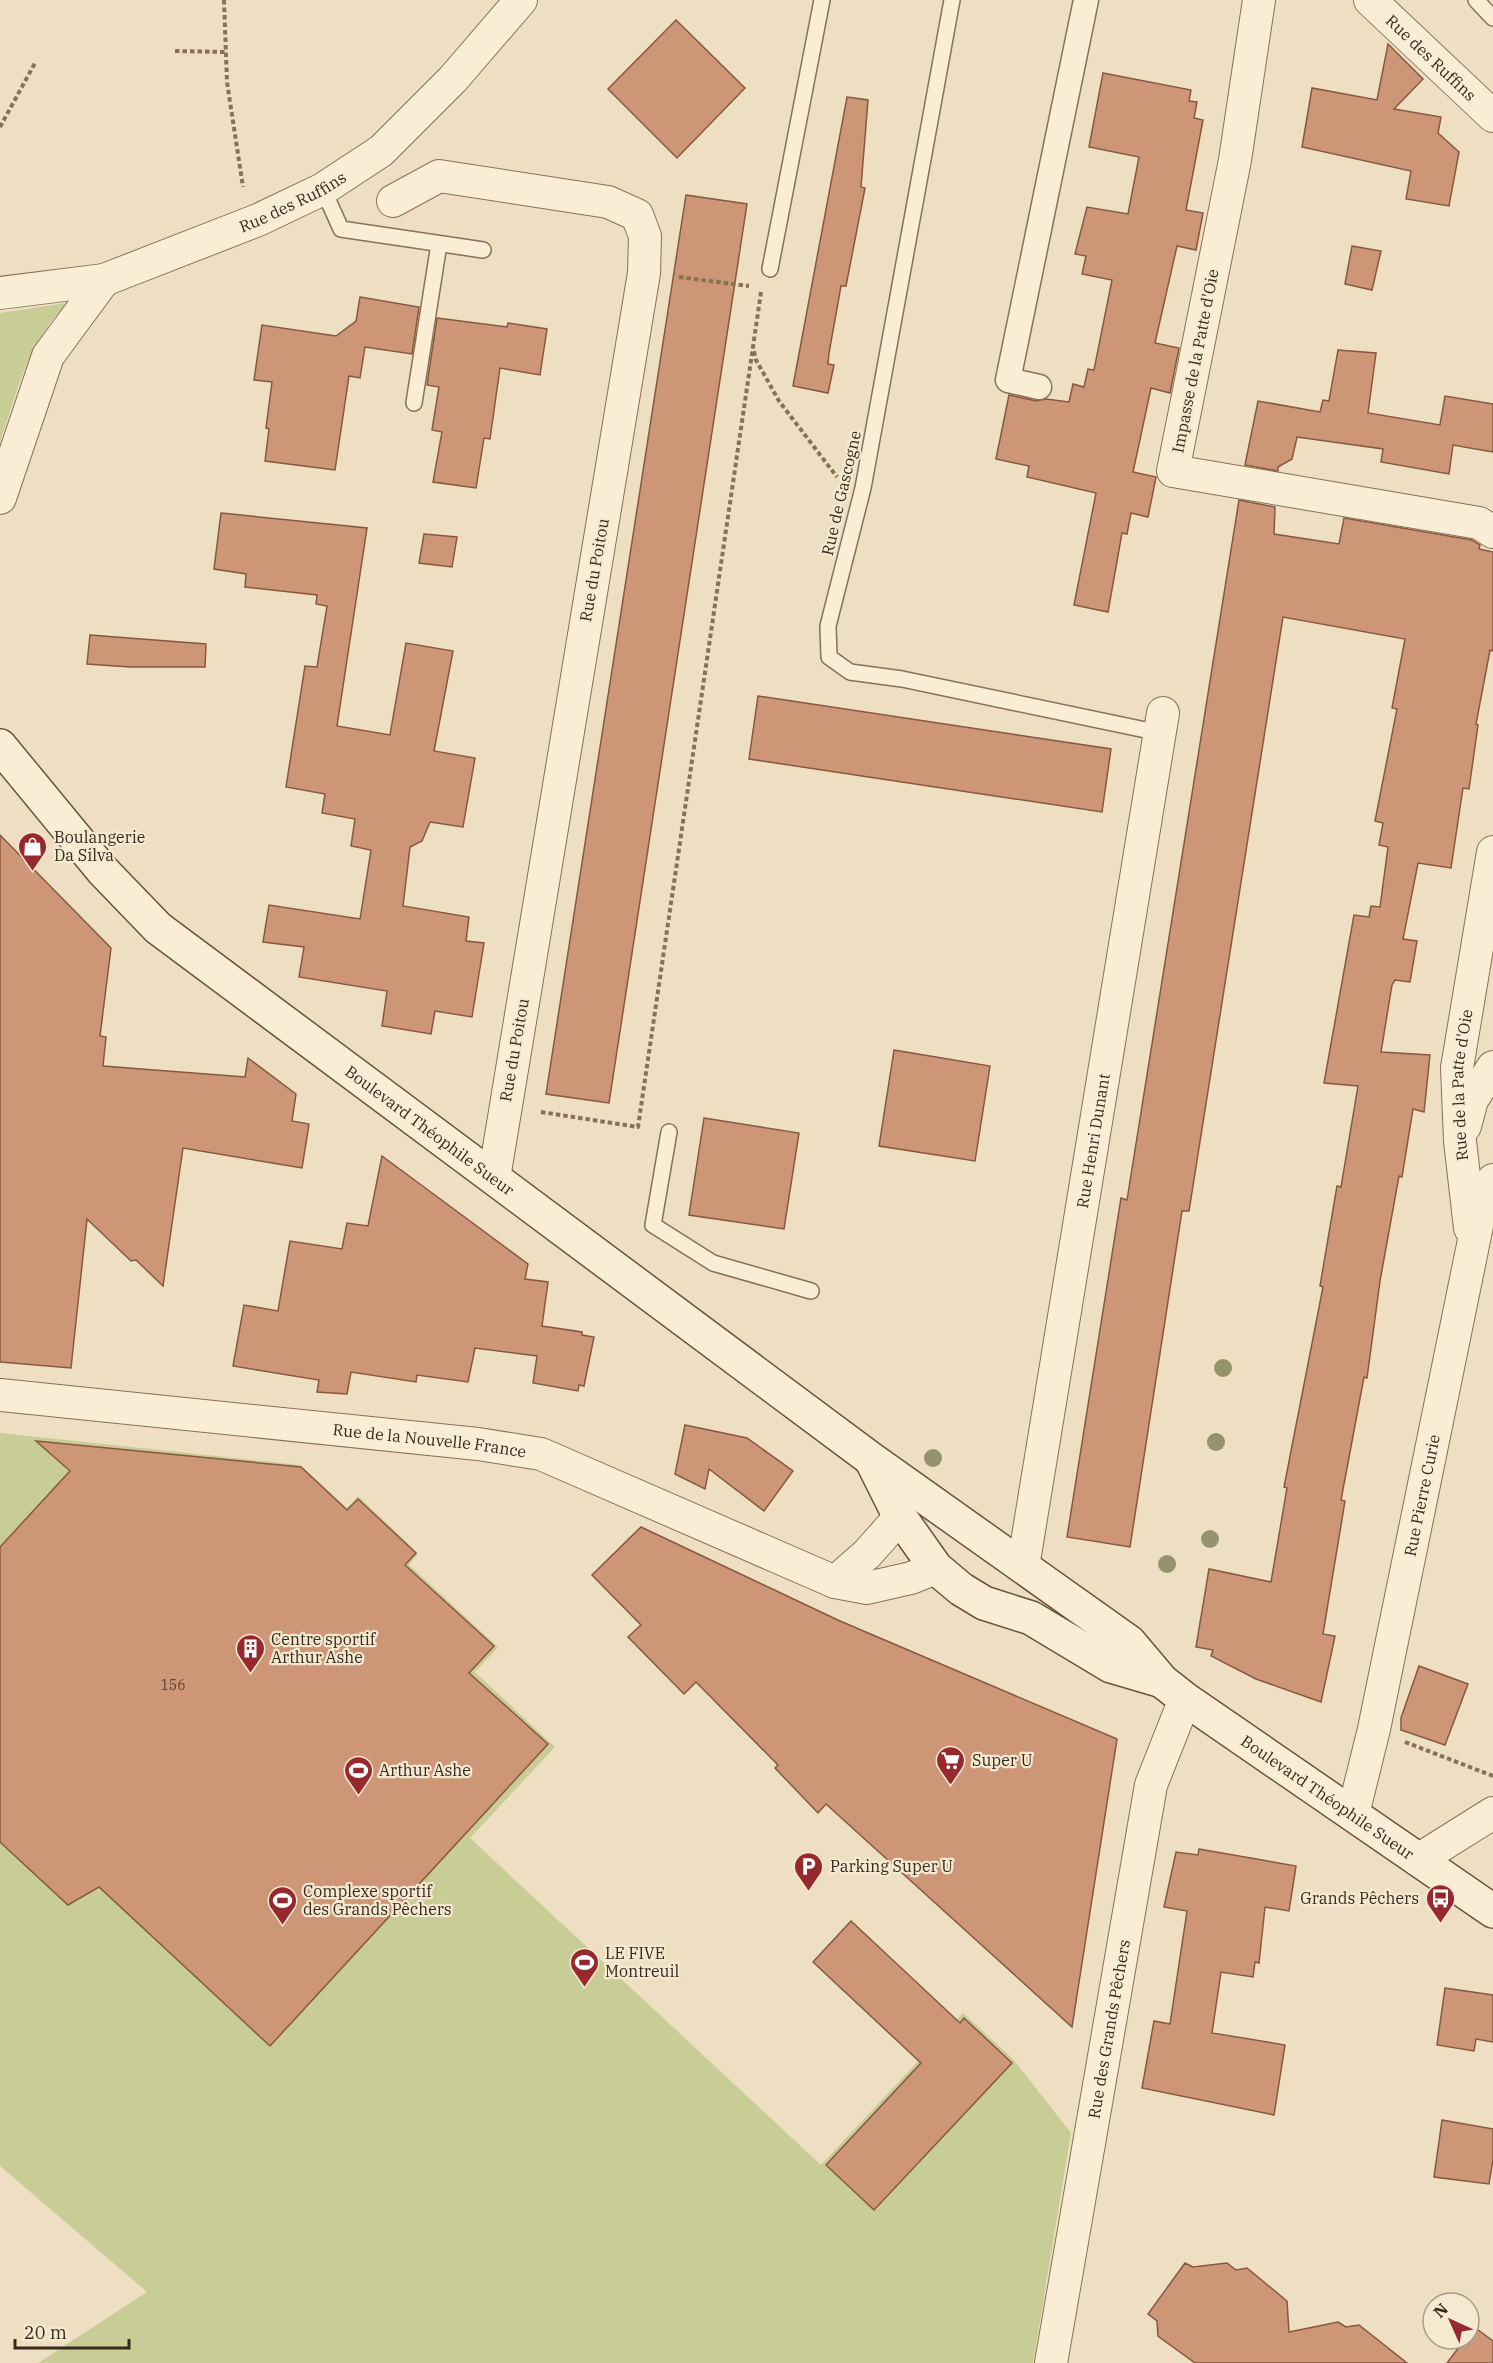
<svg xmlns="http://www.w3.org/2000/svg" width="1493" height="2363" font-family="'IBM Plex Serif',serif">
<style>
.green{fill:#c8cc95}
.building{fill:#cd9777;stroke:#87583e;stroke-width:1.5}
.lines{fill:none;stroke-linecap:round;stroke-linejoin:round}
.service-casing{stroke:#887059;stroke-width:18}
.pedestrian-casing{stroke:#887059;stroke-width:27}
.minor-casing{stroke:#887059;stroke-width:34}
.secondary-casing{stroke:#6a513c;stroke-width:36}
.path{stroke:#887059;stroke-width:4;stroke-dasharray:4.5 3;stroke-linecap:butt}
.service{stroke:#f9edd5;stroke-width:15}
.pedestrian{stroke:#f9edd5;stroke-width:24}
.minor{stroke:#f9edd5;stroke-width:32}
.secondary{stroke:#f9edd5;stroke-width:33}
.tree{fill:#94936b}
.labels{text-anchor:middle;stroke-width:4.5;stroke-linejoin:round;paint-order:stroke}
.number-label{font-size:14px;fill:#5d4434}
.street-label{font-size:16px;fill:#38291d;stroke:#f6e9d1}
.poi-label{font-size:16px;fill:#38291d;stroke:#f6e9d1;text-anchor:start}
</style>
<rect width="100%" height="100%" fill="#eedfc2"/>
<!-- green -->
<g class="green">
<path d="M67,303C26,346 19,387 0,442V313Z"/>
<path d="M0,1433L300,1465L347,1508L358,1496L418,1553L409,1565L498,1647L475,1672L555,1747L470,1838L821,2165L963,2013L1013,2059L1071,2133L1033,2363H38L147,2292L0,2166Z"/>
</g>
<!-- building -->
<g class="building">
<path d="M676,20L745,88L677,158L608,89Z"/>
<path d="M1388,44L1423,79L1394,109L1441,117L1438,133L1459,152L1449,206L1406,199L1411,171L1302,147L1312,88L1377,100Z"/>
<path d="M1103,73L1191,90L1189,101L1197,102L1194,118L1203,120L1186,210L1203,213L1196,250L1177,246L1155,343L1179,348L1170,393L1151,388L1133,472L1156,477L1148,517L1131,513L1127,534L1122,533L1108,612L1074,605L1096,493L1027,477L1029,466L996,459L1009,395L1036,401L1046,399L1069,402L1073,384L1084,387L1088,369L1094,370L1112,280L1082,274L1086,256L1075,254L1087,207L1128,214L1139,157L1089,147Z"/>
<path d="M847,97L868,100L861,187L865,188L846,286H841L829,353L828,364L834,365L828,393L793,386Z"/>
<path d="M686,195L747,204L609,1103L546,1094Z"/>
<path d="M1352,246L1381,251L1372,290L1345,284Z"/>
<path d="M360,297L419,307L412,354L365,347L360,378L349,376L335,470L265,461L269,429L266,428L272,382L254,380L262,325L336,336L356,321Z"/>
<path d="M437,318L507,327L508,323L547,329L540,375L500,368L490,439L484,438L476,488L433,482L442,432L432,430L439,387L427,385Z"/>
<path d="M1338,350L1376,353L1368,413L1440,425L1445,396L1493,404V452L1453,445L1449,474L1381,462L1383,449L1297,437L1292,459L1278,467V471L1245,465L1258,401L1320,412L1323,400L1329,401Z"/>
<path d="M1239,500L1275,507L1274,534L1339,544L1344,518L1472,540L1480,545L1479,549L1493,552V651L1490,650L1476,724L1478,725L1469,789L1463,788L1451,868L1418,863L1403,939L1417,941L1410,982L1395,980L1392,985L1381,1052L1430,1055L1424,1112L1413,1109L1402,1177L1399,1176L1380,1281L1367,1378L1364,1377L1341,1500L1345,1501L1323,1634L1335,1636L1321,1702L1256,1679L1211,1656L1213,1650L1196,1647L1209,1569L1271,1582L1287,1488L1284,1487L1323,1287L1320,1286L1337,1186L1341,1187L1358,1086L1324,1083L1354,915L1369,917L1371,906L1380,907L1388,847L1379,845L1383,823L1375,821L1397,709L1392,708L1405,639L1283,617L1189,1211H1182L1130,1547L1067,1537L1121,1198L1127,1200Z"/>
<path d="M221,513L367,528L337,726L390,735L406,643L453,651L434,751L475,758L463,827L430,822L422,841L410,847L403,906L469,917L466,941L484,943L472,1017L435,1011L431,1034L382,1026L387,991L299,977L304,947L263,942L269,905L360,919L371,850L351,846L355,819L322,813L325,794L286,787L305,666L317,667L327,606L316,604L317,595L245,587L246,574L214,569Z"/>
<path d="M424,534L457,537L452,567L419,563Z"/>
<path d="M90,635L206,644L205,667H130L87,664Z"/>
<path d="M758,696L1111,749L1102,812L749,759Z"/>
<path d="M0,835L111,948L100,1036L106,1037L103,1066L245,1077L248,1058L296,1094L292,1121L309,1124L302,1168L183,1148L163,1286L136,1260L131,1261L87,1219L71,1368L0,1362Z"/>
<path d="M894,1050L990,1066L975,1161L879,1146Z"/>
<path d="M704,1118L799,1133L784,1229L689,1215Z"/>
<path d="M382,1156L528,1264L525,1279L548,1282L542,1326L582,1332V1335L594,1337L584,1386L579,1385L578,1391L533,1383L537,1356L475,1348L468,1382L417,1375L416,1382L351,1372L347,1394L317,1392L319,1380L233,1366L244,1305L278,1311L290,1241L342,1249L347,1223L368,1226Z"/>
<path d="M685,1425L747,1438L793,1471L764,1511L709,1469L705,1489L675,1474Z"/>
<path d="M36,1441L301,1467L347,1510L358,1499L416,1553L405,1565L494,1646L469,1673L548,1744L270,2046L99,1887L68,1905L0,1842V1547L70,1471Z"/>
<path d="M641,1527L840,1621L1117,1739L1072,2027L826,1804L818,1813L775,1768L778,1765L696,1682L684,1694L628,1637L641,1625L592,1575Z"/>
<path d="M1419,1666L1468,1684L1445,1745L1401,1730V1718Z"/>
<path d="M1199,1849L1296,1866L1289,1911L1265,1907L1259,1963L1255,1962L1253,1977L1221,1972L1212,2033L1285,2045L1274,2115L1142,2088L1154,2021L1170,2024L1187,1911L1164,1907L1176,1852L1198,1855Z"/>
<path d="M851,1921L960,2023L964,2018L1012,2063L874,2210L826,2165L921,2063L813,1962Z"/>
<path d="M1445,1988L1493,1995V2042L1476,2039L1474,2051L1437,2045Z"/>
<path d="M1442,2120L1493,2129V2160L1489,2184L1434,2177Z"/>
<path d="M1185,2263L1193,2267L1227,2263L1236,2270L1247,2268L1287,2301L1289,2332L1338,2322L1346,2327L1359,2325L1407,2363H1195L1158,2336L1157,2321L1148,2314Z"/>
<path d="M1474,2327L1493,2341V2363H1447L1465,2339H1469Z"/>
</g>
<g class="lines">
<defs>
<g id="service">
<path d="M952,0L863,488L828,626L829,657L850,672L902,679L1160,733"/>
<path d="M1476,0L1493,18"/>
<path d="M323,189L341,229L483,250"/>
<path d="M770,269L822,0"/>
<path d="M414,403L439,244"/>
<path d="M669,1132L653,1225L713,1263L811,1291"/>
</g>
<path id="pedestrian" d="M1039,387L1008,380L1086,0"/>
<g id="minor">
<path d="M1259,0L1235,160L1173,471L1479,523L1493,532"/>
<path id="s1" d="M1370,0L1493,116"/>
<path d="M393,201L439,176L608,202L637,215L645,236L644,273L494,1178"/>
<path id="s2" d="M0,293L104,280L258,220L323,189L381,151L453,79L521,0"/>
<path d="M0,498L48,356L104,280"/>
<path d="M1465,1126L1472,1100L1493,1067"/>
<path id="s3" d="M1470,1228L1460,1141L1457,1068L1493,852"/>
<path id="s4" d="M0,1395L478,1444L541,1454L835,1582L867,1588L911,1578L936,1568"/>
<path id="s5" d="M1023,1567L1163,713"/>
<path d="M835,1582L867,1554L900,1517"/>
<path id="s6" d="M1353,1814L1374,1729L1481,1206L1493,1180"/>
<path d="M1418,1860L1493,1813"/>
<path id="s7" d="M1051,2363L1151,1785L1185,1699"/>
</g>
<g id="secondary">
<path id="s8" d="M0,746L103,871L158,928L871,1459L1129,1642L1162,1681L1185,1699L1493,1911"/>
<path d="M873,1463L900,1517L936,1568L961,1589L984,1603L1031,1618L1111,1666L1162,1681"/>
</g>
</defs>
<!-- service casing -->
<use href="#service" class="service-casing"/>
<!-- pedestrian casing -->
<use href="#pedestrian" class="pedestrian-casing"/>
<!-- minor casing -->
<use href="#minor" class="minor-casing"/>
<!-- secondary casing -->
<use href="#secondary" class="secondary-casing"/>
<!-- path -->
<g class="path">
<path d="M224,0L227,82L243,187"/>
<path d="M175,51L226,52"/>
<path d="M0,127L35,63"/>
<path d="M679,277L749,286"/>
<path d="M761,292L753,347L756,360L779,401L837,477"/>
<path d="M541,1112L638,1127L753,347"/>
<path d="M1405,1742L1493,1776"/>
</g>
<!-- service -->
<use href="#service" class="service"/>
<!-- pedestrian -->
<use href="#pedestrian" class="pedestrian"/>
<!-- minor -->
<use href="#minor" class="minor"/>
<!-- secondary -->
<use href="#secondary" class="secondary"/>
</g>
<!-- trees -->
<g class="tree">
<circle cx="1223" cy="1368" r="9"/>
<circle cx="1216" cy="1442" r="9"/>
<circle cx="933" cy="1458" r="9"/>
<circle cx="1210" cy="1539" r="9"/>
<circle cx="1167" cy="1564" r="9"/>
</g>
<!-- icons -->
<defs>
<symbol id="shop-pin" viewBox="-11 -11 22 30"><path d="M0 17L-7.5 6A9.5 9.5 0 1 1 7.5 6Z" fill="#97282e" stroke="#f6e9d1"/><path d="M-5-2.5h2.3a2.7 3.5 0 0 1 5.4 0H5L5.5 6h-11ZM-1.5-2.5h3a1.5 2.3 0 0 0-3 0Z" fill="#fff"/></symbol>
<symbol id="building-pin" viewBox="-11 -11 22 30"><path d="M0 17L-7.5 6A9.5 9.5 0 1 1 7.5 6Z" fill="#97282e" stroke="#f6e9d1"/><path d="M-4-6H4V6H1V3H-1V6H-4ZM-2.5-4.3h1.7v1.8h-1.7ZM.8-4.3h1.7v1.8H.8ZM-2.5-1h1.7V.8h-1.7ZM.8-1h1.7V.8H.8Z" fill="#fff"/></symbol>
<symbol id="supermarket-pin" viewBox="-11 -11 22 30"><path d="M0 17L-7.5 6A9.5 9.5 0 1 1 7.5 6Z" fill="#97282e" stroke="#f6e9d1"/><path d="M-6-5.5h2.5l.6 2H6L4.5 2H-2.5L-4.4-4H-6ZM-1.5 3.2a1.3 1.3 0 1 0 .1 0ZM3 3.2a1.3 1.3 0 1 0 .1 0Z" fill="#fff"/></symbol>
<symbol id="stadium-pin" viewBox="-11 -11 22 30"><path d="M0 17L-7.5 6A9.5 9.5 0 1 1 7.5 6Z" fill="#97282e" stroke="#f6e9d1"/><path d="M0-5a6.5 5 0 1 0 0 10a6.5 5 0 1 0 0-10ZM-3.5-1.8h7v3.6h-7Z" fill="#fff"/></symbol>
<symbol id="parking-pin" viewBox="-11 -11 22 30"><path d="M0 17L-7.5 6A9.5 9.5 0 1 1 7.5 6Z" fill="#97282e" stroke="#f6e9d1"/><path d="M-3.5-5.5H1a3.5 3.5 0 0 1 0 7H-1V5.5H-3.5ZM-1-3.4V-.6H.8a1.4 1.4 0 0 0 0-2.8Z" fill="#fff"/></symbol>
<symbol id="bus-pin" viewBox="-11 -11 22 30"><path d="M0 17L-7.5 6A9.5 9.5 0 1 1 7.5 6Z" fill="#97282e" stroke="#f6e9d1"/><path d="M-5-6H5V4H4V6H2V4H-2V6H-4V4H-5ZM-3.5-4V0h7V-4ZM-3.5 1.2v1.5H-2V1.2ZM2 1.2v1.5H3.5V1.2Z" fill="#fff"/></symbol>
</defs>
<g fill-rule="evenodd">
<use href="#shop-pin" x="16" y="830" width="33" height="45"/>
<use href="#building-pin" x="234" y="1632" width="33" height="45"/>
<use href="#supermarket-pin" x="934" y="1744" width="33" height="45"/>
<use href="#stadium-pin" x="342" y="1754" width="33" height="45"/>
<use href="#parking-pin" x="792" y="1850" width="33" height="45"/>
<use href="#bus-pin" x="1424" y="1882" width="33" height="45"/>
<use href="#stadium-pin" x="266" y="1884" width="33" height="45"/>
<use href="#stadium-pin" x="568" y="1946" width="33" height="45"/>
</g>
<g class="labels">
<!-- number labels -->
<g class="number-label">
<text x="173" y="1690">156</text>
</g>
<!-- street labels -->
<g class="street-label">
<text dy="6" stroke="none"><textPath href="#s1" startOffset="84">Rue des Ruffins</textPath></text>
<text dy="6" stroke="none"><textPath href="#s2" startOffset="309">Rue des Ruffins</textPath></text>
<text transform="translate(1195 361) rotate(-79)" y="6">Impasse de la Patte d'Oie</text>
<text transform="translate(841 493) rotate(-77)" y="6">Rue de Gascogne</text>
<text transform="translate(594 570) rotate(-80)" y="6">Rue du Poitou</text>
<text transform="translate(514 1050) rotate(-80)" y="6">Rue du Poitou</text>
<text dy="6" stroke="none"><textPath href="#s3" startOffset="144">Rue de la Patte d'Oie</textPath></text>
<text dy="6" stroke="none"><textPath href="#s8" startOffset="580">Boulevard Théophile Sueur</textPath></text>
<text dy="6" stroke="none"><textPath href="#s5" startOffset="432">Rue Henri Dunant</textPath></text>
<text dy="6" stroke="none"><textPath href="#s4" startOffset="432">Rue de la Nouvelle France</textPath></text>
<text dy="6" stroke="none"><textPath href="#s6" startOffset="326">Rue Pierre Curie</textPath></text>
<text dy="6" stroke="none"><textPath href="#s8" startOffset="1700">Boulevard Théophile Sueur</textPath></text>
<text dy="6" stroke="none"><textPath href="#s7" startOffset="339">Rue des Grands Pêchers</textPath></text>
</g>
<!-- poi labels -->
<g class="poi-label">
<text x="54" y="843">Boulangerie<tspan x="54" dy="18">Da Silva</tspan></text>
<text x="271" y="1645">Centre sportif<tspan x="271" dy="18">Arthur Ashe</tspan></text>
<text x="972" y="1766">Super U</text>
<text x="379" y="1776">Arthur Ashe</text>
<text x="830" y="1872">Parking Super U</text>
<text x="303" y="1897">Complexe sportif<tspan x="303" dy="18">des Grands Pêchers</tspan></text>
<text x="1419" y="1904" text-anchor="end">Grands Pêchers</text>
<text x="605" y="1959">LE FIVE<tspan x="605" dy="18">Montreuil</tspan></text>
</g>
</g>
<!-- north arrow -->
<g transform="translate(1451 2321) rotate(315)"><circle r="28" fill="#f6e9d1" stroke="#aa9c89" stroke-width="1.5"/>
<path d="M0-4.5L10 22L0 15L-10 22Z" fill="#97282e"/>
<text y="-9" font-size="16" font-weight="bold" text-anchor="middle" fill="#38291d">N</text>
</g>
<!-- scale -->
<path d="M15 2339v9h114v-9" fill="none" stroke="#38291d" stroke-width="3"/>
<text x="24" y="2339" font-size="18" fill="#38291d" stroke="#f6e9d1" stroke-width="4.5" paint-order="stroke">20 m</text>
</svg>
